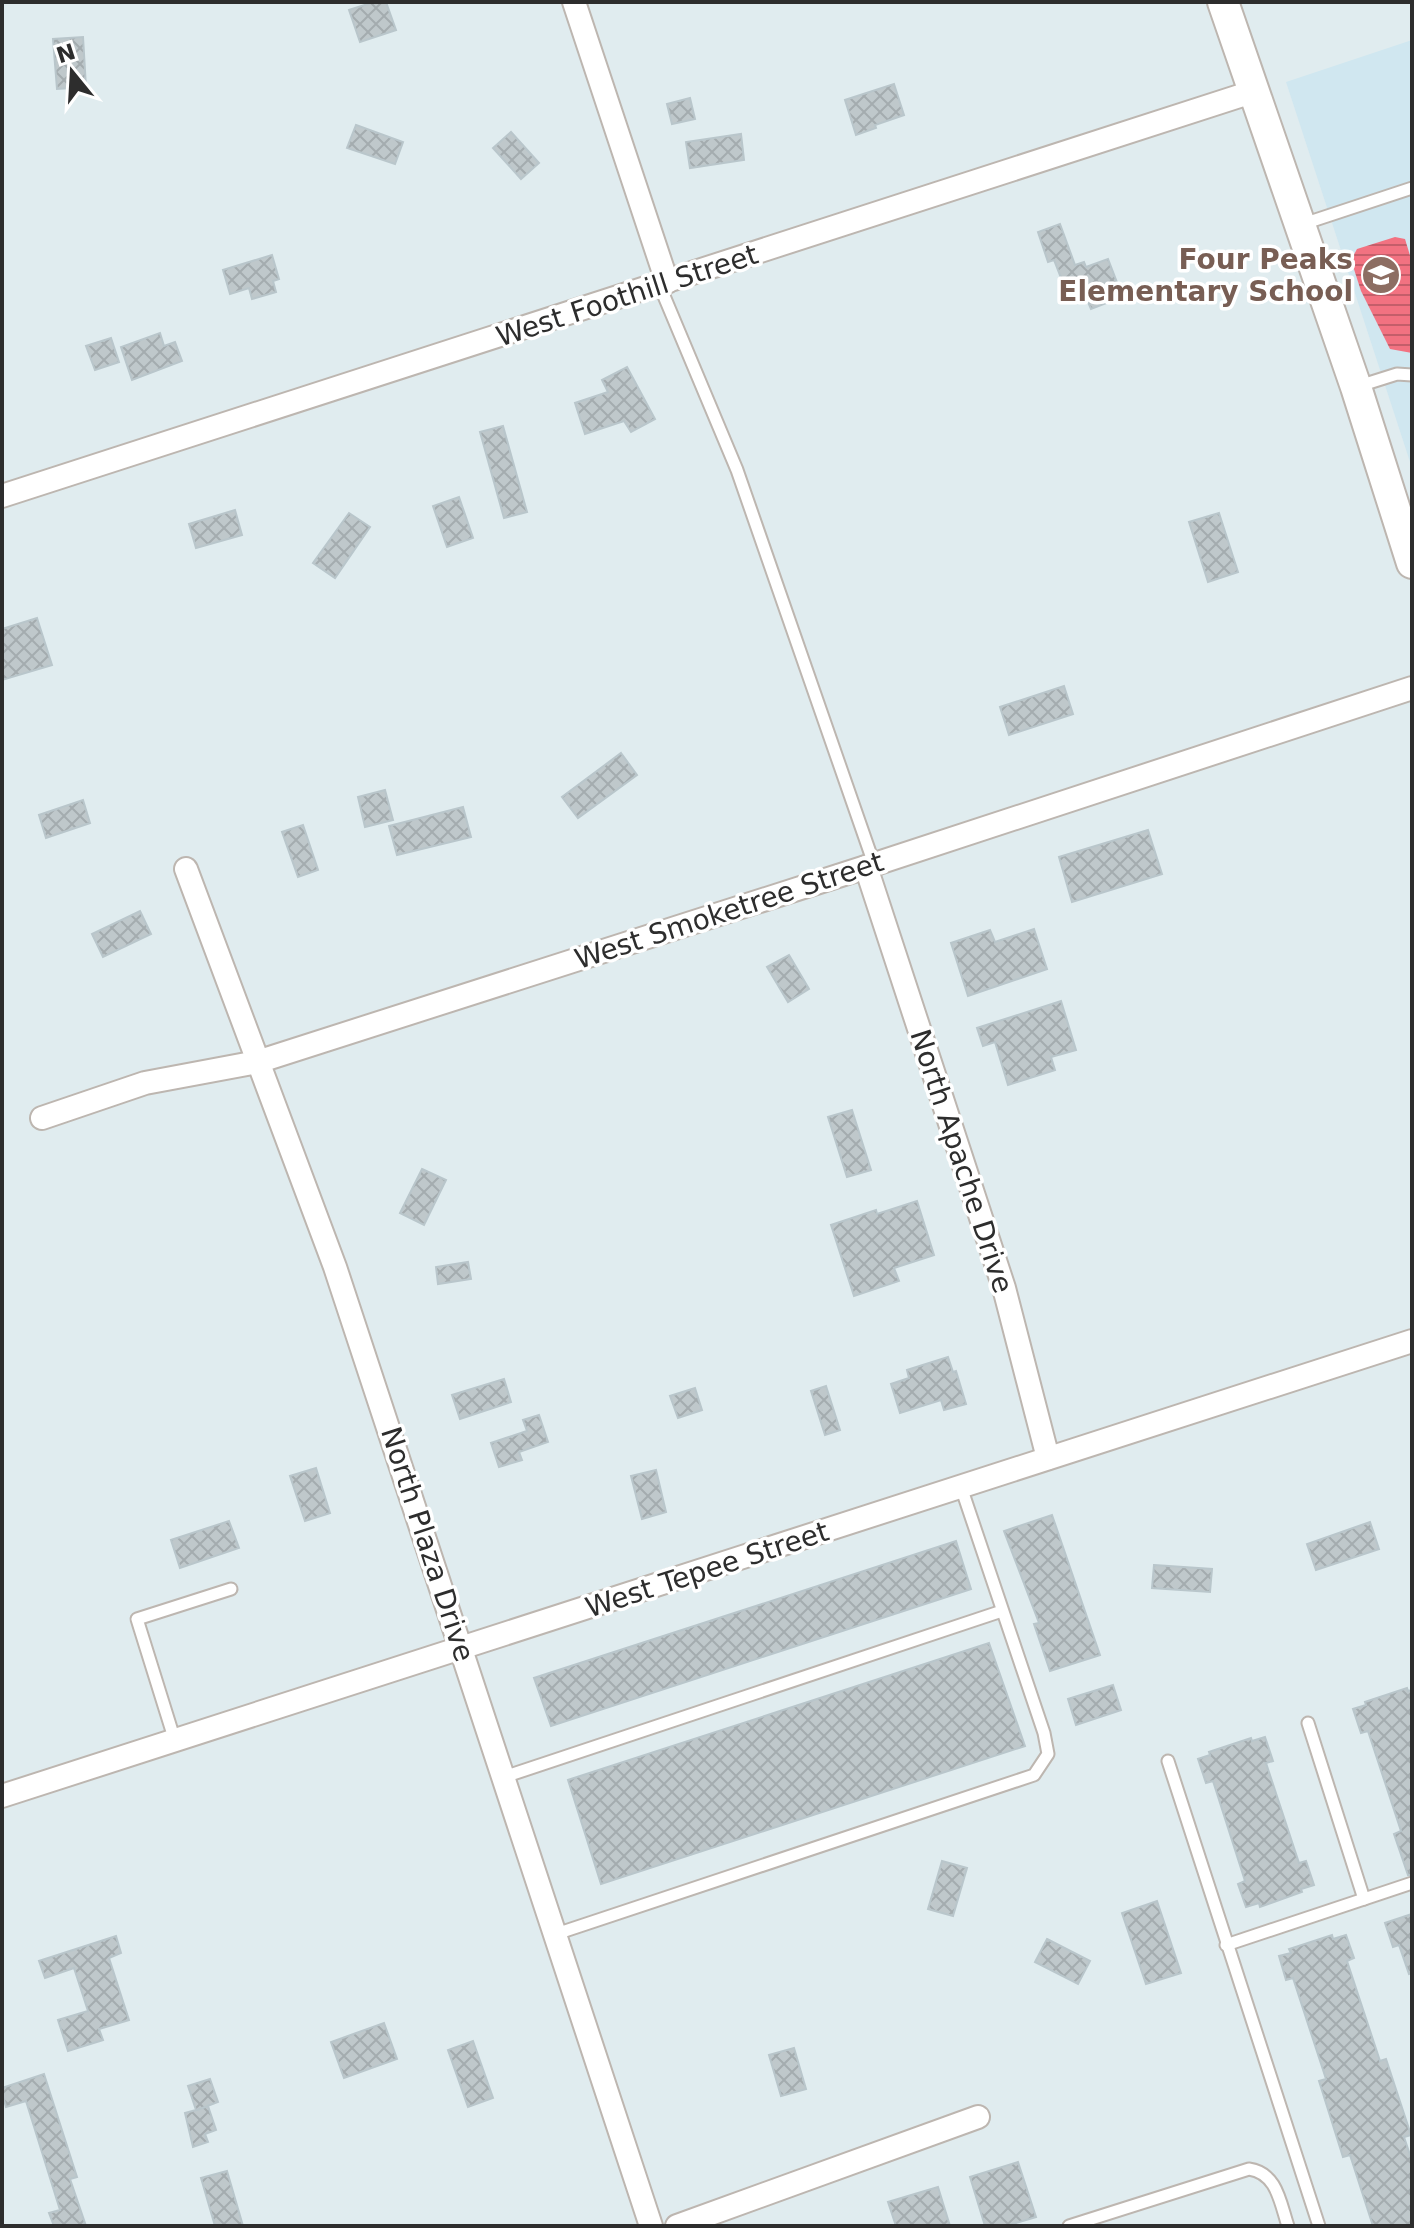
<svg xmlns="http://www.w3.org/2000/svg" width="1414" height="2228" font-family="'DejaVu Sans',sans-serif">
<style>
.education{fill:#d0e7f0}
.water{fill:url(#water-rules)}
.building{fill:url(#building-cross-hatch);stroke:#b9c6cb;stroke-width:2}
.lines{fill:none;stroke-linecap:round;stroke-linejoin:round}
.lane-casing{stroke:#bdb6b0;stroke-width:15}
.street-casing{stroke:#bdb6b0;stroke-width:26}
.secondary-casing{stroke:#bdb6b0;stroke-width:34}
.lane{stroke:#fff;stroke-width:11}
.street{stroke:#fff;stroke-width:22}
.secondary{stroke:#fff;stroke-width:30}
.labels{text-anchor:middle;stroke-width:7;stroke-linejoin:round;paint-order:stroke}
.education-label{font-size:28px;font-weight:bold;fill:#785e54;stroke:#fff;text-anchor:end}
.street-label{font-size:28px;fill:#2d2d2d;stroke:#fff}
</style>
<defs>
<pattern id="water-rules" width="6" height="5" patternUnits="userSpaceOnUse" patternTransform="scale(2)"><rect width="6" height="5" fill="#f27281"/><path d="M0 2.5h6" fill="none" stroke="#c45e6a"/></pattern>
<pattern id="building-cross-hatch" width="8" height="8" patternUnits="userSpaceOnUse" patternTransform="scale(2)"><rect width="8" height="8" fill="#bfc8cb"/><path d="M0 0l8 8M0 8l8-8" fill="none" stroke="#a4acaf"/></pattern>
</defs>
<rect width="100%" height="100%" fill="#e0ecef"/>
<!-- education -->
<path class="education" d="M1412,40V468L1286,82Z"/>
<!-- water -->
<path class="water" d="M1395,237L1405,239L1412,262V353L1390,349L1361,291L1351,260L1357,249Z"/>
<!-- building -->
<g class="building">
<path d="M374,2H386L396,30L360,42L349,10Z"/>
<path d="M83,37L86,87L57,89L53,39Z"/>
<path d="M894,84L904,115L875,125L876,128L856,135L845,100Z"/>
<path d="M690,98L695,119L672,124L667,104Z"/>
<path d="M356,125L403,142L395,164L347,148Z"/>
<path d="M511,132L539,163L521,179L493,148Z"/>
<path d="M741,134L744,160L690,168L686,142Z"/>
<path d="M1060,224L1075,265L1084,262L1086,267L1108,259L1118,285L1112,286L1117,299L1091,309L1085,295L1070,301L1054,260L1048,262L1038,232Z"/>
<path d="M272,255L279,279L273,281L276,292L252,299L249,288L230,294L223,270Z"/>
<path d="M160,333L164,346L175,342L182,361L132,380L121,347Z"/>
<path d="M111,338L119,362L95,370L86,346Z"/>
<path d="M627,367L655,419L631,432L624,421L585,434L575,403L608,392L602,380Z"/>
<path d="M503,426L527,512L504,518L480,432Z"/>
<path d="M459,497L473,538L447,547L433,506Z"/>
<path d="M235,510L242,535L196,548L189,524Z"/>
<path d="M349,513L370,527L335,578L313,563Z"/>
<path d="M1219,513L1238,572L1208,582L1189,522Z"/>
<path d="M37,618L52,665L2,680V629Z"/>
<path d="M1064,686L1073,714L1009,735L1000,707Z"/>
<path d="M621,753L637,775L578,818L562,797Z"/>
<path d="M385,790L393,820L365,827L358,797Z"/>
<path d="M83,800L90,823L46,838L39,815Z"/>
<path d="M463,807L471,837L397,855L389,826Z"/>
<path d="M303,825L318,870L298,877L282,832Z"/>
<path d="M1148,830L1162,874L1072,902L1059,857Z"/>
<path d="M140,911L151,934L103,957L92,934Z"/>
<path d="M1034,929L1047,969L968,996L951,943L990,930L995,942Z"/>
<path d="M789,955L809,989L788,1002L767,967Z"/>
<path d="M1061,1001L1076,1050L1051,1057L1055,1070L1008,1085L995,1042L983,1046L977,1028Z"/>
<path d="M852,1110L871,1170L847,1177L828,1117Z"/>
<path d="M422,1169L446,1180L424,1225L400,1213Z"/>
<path d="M917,1201L934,1255L894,1268L899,1281L854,1296L831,1225L876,1210L877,1214Z"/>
<path d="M468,1262L471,1279L438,1284L436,1267Z"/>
<path d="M948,1357L953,1372L956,1371L966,1404L944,1410L941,1400L900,1413L891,1384L909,1378L907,1370Z"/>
<path d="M504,1379L511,1402L460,1419L452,1395Z"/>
<path d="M826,1386L840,1430L825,1435L811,1391Z"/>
<path d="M695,1388L702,1410L678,1418L670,1396Z"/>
<path d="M539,1415L548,1442L519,1452L522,1460L499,1467L491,1443L527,1431L523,1420Z"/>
<path d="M316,1468L330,1513L305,1521L290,1476Z"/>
<path d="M656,1470L666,1512L642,1519L631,1476Z"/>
<path d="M1052,1515L1100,1655L1050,1671L1034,1624L1039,1623L1004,1531Z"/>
<path d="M229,1521L239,1548L180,1568L171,1540Z"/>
<path d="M1370,1522L1379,1549L1316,1570L1307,1544Z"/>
<path d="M956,1541L971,1589L551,1726L534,1678Z"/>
<path d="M1154,1565L1212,1569L1210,1592L1152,1588Z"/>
<path d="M989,1643L1025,1746L601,1884L568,1780Z"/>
<path d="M1113,1685L1121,1710L1076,1725L1068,1699Z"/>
<path d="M1407,1688L1408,1691L1412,1690V1875H1408L1394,1834L1401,1831L1368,1731L1361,1733L1353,1709L1366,1705L1365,1702Z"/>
<path d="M1265,1737L1273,1761L1266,1763L1299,1863L1306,1861L1314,1885L1301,1889L1302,1892L1260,1907L1259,1903L1246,1907L1238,1884L1245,1881L1213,1781L1206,1783L1198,1759L1210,1755L1209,1752L1251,1738L1252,1741Z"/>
<path d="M942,1861L967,1868L953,1916L928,1909Z"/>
<path d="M1157,1901L1181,1973L1146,1984L1122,1913Z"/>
<path d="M1412,1914V1973L1409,1974L1399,1945L1393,1947L1385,1923Z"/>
<path d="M1332,1935L1333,1939L1346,1935L1354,1958L1347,1961L1380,2061L1386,2059L1411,2135L1404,2137L1412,2161V2226H1373L1350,2155L1343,2157L1319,2081L1326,2079L1293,1978L1286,1980L1279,1956L1291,1953L1289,1949Z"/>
<path d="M116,1936L121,1953L109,1958L129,2020L99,2029L103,2040L68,2051L58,2020L88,2011L74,1968L45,1978L39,1961Z"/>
<path d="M1047,1939L1090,1961L1078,1984L1035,1962Z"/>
<path d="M384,2023L397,2059L344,2078L331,2042Z"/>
<path d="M473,2041L493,2098L468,2107L448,2050Z"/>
<path d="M794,2048L806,2089L781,2096L769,2055Z"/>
<path d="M44,2074L77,2177L70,2179L86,2226H54L49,2213L60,2210L26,2101L6,2107L2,2093V2088Z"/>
<path d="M210,2079L218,2102L197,2110L208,2106L216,2130L205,2134L208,2142L193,2147L185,2113L196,2110L188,2086Z"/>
<path d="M1018,2162L1036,2217L1006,2226H985L970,2177Z"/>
<path d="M227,2171L243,2226H215L201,2178Z"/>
<path d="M938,2187L950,2226H896L888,2202Z"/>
</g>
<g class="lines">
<defs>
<g id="lane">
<path d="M1303,224L1412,188"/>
<path d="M659,284L737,470L874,864"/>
<path d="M1359,386L1397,374L1412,375"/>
<path d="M1308,1723L1364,1899"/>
<path d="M175,1741L137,1619L231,1589"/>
<path d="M1168,1761L1319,2226"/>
<path d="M504,1777L1002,1611"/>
<path d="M556,1934L1034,1775L1048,1754L1044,1733L961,1487"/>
<path d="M1226,1945L1412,1883"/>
<path d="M1069,2226L1249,2169C1277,2173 1280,2202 1288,2226"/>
</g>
<g id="street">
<path d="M574,2L667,282"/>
<path d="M2,496L1252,92"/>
<path d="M866,867L1004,1288L1048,1458"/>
<path d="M186,869L335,1267L651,2226"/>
<path d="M42,1118L145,1083L257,1062L866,867L1412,688"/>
<path d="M2,1796L1412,1341"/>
<path d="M677,2226L978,2117"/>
</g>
<path id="secondary" d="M1223,2L1356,387L1412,563"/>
</defs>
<!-- lane casing -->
<use href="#lane" class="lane-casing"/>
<!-- street casing -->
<use href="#street" class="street-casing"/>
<!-- secondary casing -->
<use href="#secondary" class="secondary-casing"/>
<!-- lane -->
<use href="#lane" class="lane"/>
<!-- street -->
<use href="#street" class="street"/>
<!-- secondary -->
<use href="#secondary" class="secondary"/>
</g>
<!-- icons -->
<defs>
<symbol id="school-disc" viewBox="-11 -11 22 22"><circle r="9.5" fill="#8d6e63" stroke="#fff"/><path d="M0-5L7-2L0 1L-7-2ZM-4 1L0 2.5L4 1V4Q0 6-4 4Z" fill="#fff"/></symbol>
</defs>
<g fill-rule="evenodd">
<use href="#school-disc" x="1359" y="253" width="44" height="44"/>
</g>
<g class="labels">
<!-- education labels -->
<g class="education-label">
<text x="1353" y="269">Four Peaks<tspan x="1353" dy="32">Elementary School</tspan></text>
</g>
<!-- street labels -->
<g class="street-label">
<text transform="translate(627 295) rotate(-18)" y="10">West Foothill Street</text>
<text transform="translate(729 910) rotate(-18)" y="10">West Smoketree Street</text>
<text transform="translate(962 1161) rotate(72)" y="10">North Apache Drive</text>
<text transform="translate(428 1544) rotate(72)" y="10">North Plaza Drive</text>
<text transform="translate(707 1569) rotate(-18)" y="10">West Tepee Street</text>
</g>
</g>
<!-- border -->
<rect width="1414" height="2228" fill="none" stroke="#2d2d2d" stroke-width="8"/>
<!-- north arrow -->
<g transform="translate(72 72) rotate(342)" stroke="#ffffff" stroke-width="6" paint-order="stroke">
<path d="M0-6L14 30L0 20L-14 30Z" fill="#2d2d2d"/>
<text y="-12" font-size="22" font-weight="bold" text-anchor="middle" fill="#2d2d2d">N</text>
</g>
</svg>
